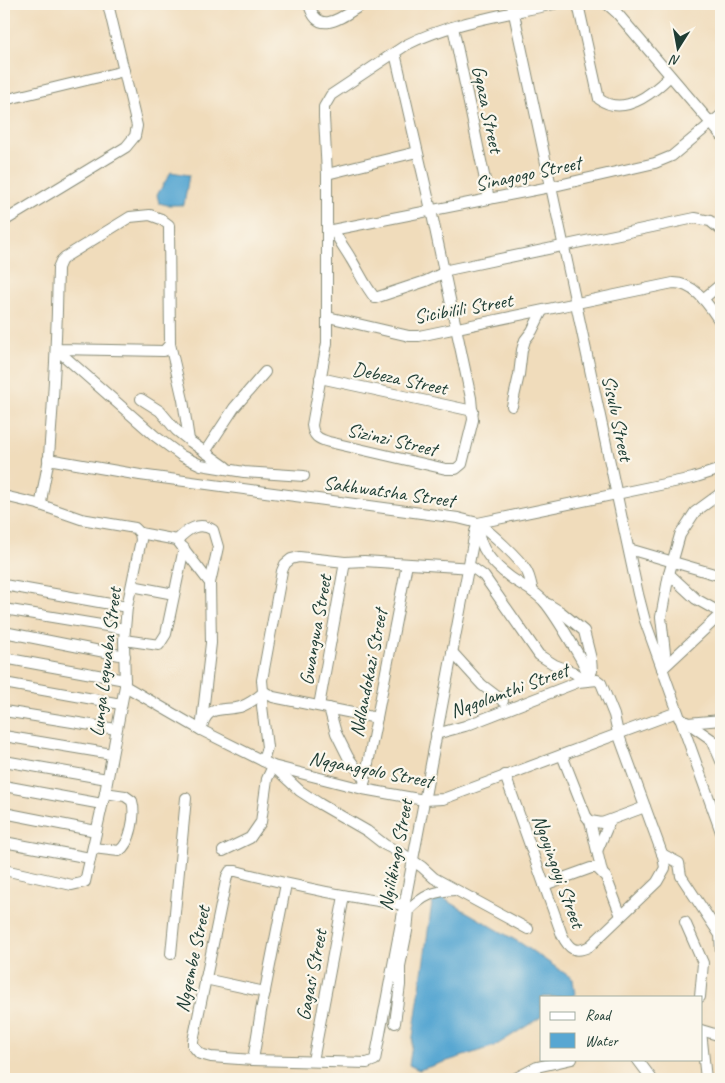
<svg xmlns="http://www.w3.org/2000/svg" width="725" height="1083" font-family="Caveat,sans-serif">
<style>
.water{fill:#58a7d2;stroke:#3c7283}
.lines{fill:none;stroke-linecap:round;stroke-linejoin:round}
.minor-casing{stroke:#888c78;stroke-width:12}
.minor{stroke:#fff;stroke-width:10}
.labels{text-anchor:middle;stroke-width:4.5;stroke-linejoin:round;paint-order:stroke}
.street-label{font-size:20px;fill:#1f3d34;stroke:#fbf7ec}
</style>
<rect width="100%" height="100%" fill="#fbf7ec"/>
<filter id="ink" filterUnits="userSpaceOnUse"><feTurbulence type="fractalNoise" baseFrequency=".02" numOctaves="2"/><feDisplacementMap in="SourceGraphic" scale="10" xChannelSelector="R" yChannelSelector="G"/><feConvolveMatrix kernelMatrix="1 2 1 2 8 2 1 2 1" color-interpolation-filters="sRGB"/></filter>
<filter id="wash" filterUnits="userSpaceOnUse"><feTurbulence type="fractalNoise" baseFrequency=".0096" numOctaves="4" result="noise"/><feDisplacementMap in="SourceGraphic" scale="20" xChannelSelector="R" yChannelSelector="G"/><feGaussianBlur stdDeviation="1.12" result="paint"/><feColorMatrix in="noise" values="0 0 0 0 0 0 0 0 0 0 0 0 0 0 0 0 0 1.4 0 .05"/><feComposite in="paint" operator="in"/></filter>
<g filter="url(#wash)">
<rect width="100%" height="100%" fill="#f0dcbb"/>
<!-- water -->
<g class="water">
<path d="M171,172L189,175L184,205H167L159,203L157,195Z"/>
<path d="M441,897L522,944L573,979L575,995L572,997H541V1017L495,1046L419,1070L409,1065L432,903Z"/>
</g>
</g>
<g filter="url(#ink)">
<g class="lines">
<defs>
<g id="minor">
<path d="M309,4C318,39 344,15 363,4"/>
<path d="M512,4L638,594L645,621L721,832"/>
<path d="M578,4L599,99C624,117 652,94 670,76"/>
<path d="M607,4L617,13L721,135"/>
<path d="M453,27L489,199"/>
<path d="M395,53L431,210L471,398L473,420L462,464L456,469H446L329,442C318,439 313,436 312,425L327,343V174L324,117V107L331,95L406,45C451,22 505,15 554,4"/>
<path d="M4,100L124,71"/>
<path d="M327,174L417,152"/>
<path d="M4,221L126,147L135,136L137,126L108,4"/>
<path d="M327,231L550,187L655,163L672,156L721,115"/>
<path d="M336,234C340,243 346,250 351,259C359,272 365,286 375,298L426,281L443,273"/>
<path d="M443,271L695,218L710,221L721,230"/>
<path d="M703,299L721,284"/>
<path d="M328,317L409,336H419L673,283C696,283 709,306 721,323"/>
<path d="M170,344L183,400L189,440"/>
<path d="M56,349L155,436L182,456L201,465L244,472L304,476"/>
<path d="M320,378L473,411"/>
<path d="M141,399L160,411L176,430L191,442L226,467"/>
<path d="M512,406L519,375L522,350L525,340L532,331L542,311"/>
<path d="M205,452L234,408L265,372"/>
<path d="M48,459L140,475L458,518L478,523L693,478L721,469"/>
<path d="M4,496L38,504L81,519L135,528L140,533L141,540L127,607L124,640L125,686L105,793L85,882L72,885L4,870"/>
<path d="M41,505C42,489 47,473 49,456C54,394 57,331 58,268L61,261L65,257L130,217L150,215L161,219L169,225L170,344L164,351L56,349"/>
<path d="M478,523C490,532 518,557 526,570C530,576 531,584 533,592"/>
<path d="M478,527C479,549 493,564 510,577C522,586 538,592 547,605C560,622 571,642 582,661L586,670L587,681"/>
<path d="M140,533L177,540L210,583L211,643L201,730"/>
<path d="M177,540C188,529 199,521 213,530L218,547L210,583"/>
<path d="M629,549L721,576"/>
<path d="M669,574L696,599L721,613"/>
<path d="M4,585L127,607"/>
<path d="M132,586L174,594"/>
<path d="M548,604L561,612L584,631L591,659L592,671L589,675"/>
<path d="M4,609L125,629"/>
<path d="M4,632L125,656"/>
<path d="M124,640L159,645L166,634L184,548"/>
<path d="M452,652L482,685L503,701"/>
<path d="M4,658L125,680"/>
<path d="M662,668L665,653L661,617L669,574L680,535L695,512L721,493"/>
<path d="M662,669L721,614"/>
<path d="M4,683L121,704"/>
<path d="M125,686L201,730L273,766L363,789L424,800L443,799L677,712"/>
<path d="M319,706L345,562"/>
<path d="M329,708L336,733L348,757L365,780"/>
<path d="M4,711L116,729"/>
<path d="M377,718L273,697L263,691L262,680L282,571L285,564L291,559L299,557L345,562L364,561L473,568L484,576L539,655L555,665L573,672L587,681"/>
<path d="M679,718L688,723L721,720"/>
<path d="M688,723L721,746"/>
<path d="M203,724C208,705 225,711 240,707C249,704 257,698 264,692"/>
<path d="M436,734L465,726L578,682L597,680L601,683L614,715L618,733L663,856L665,868L657,882L590,946C575,954 569,949 562,935L505,775"/>
<path d="M4,736L112,754"/>
<path d="M712,740L721,761"/>
<path d="M562,755L586,816L590,821L602,823L645,807"/>
<path d="M4,761L107,779"/>
<path d="M263,761L267,747L262,706L264,692"/>
<path d="M4,786L102,804"/>
<path d="M363,789L407,564"/>
<path d="M4,813L96,831"/>
<path d="M590,821L602,872"/>
<path d="M4,842L90,858"/>
<path d="M93,848L119,851C131,843 136,814 132,801L125,796L105,793"/>
<path d="M223,851L250,838L261,822L267,779L273,766L300,791L320,804L367,831L385,845L403,854L422,867L434,878L528,929"/>
<path d="M597,851L610,821"/>
<path d="M662,854L679,863L681,876L720,935L721,953"/>
<path d="M544,885L591,868H597L606,877L621,916"/>
<path d="M404,905C347,897 292,886 236,871H230L227,876L193,1041V1046L200,1054L211,1057L253,1060L367,1063L375,1060L475,532L478,523"/>
<path d="M685,922L703,963L700,997"/>
<path d="M171,954L186,798"/>
<path d="M205,979L265,992"/>
<path d="M395,1023L400,985V966L407,931L409,910C424,895 434,891 455,890"/>
<path d="M701,1030L721,1036"/>
<path d="M701,1031L706,1079"/>
<path d="M637,1059L652,1079"/>
<path d="M253,1060L261,1011L286,884"/>
<path d="M313,1061L344,896"/>
<path d="M514,1079L537,1067L572,1059"/>
</g>
</defs>
<!-- minor casing -->
<use href="#minor" class="minor-casing"/>
<!-- minor -->
<use href="#minor" class="minor"/>
</g>
</g>
<g class="labels">
<!-- street labels -->
<g class="street-label">
<text transform="translate(488 109) rotate(78)" y="7">Gqaza Street</text>
<text transform="translate(528 173) rotate(-12)" y="7">Sinagogo Street</text>
<text transform="translate(463 308) rotate(-10)" y="7">Sicibilili Street</text>
<text transform="translate(400 378) rotate(12)" y="7">Debeza Street</text>
<text transform="translate(618 418) rotate(78)" y="7">Sisulu Street</text>
<text transform="translate(392 439) rotate(13)" y="7">Sizinzi Street</text>
<text transform="translate(389 491) rotate(8)" y="7">Sakhwatsha Street</text>
<text transform="translate(315 630) rotate(-80)" y="7">Gwangwa Street</text>
<text transform="translate(105 662) rotate(-83)" y="7">Lunga Legwaba Street</text>
<text transform="translate(368 673) rotate(-79)" y="7">Ndlandokazi Street</text>
<text transform="translate(509 690) rotate(-20)" y="7">Nqgolamthi Street</text>
<text transform="translate(371 769) rotate(11)" y="7">Nqgangqolo Street</text>
<text transform="translate(395 855) rotate(-79)" y="7">Ngilikingo Street</text>
<text transform="translate(559 871) rotate(70)" y="7">Ngoyingoyi Street</text>
<text transform="translate(192 959) rotate(-78)" y="7">Ngqembe Street</text>
<text transform="translate(311 975) rotate(-79)" y="7">Gagasi Street</text>
</g>
</g>
<!-- margin -->
<rect width="725" height="1083" fill="none" stroke="#fbf7ec" stroke-width="20"/>
<!-- legend -->
<rect x="540" y="996" width="162" height="65" fill="#fbf7ec" stroke="#a3ada2"/>
<rect x="550" y="1012" width="25" height="8" fill="#ffffff" stroke="#a3ada2"/>
<text x="585" y="1020" font-size="15" fill="#1f3d34">Road</text>
<rect x="550" y="1033" width="25" height="15" fill="#58a7d2" stroke="#a3ada2"/>
<text x="585" y="1046" font-size="15" fill="#1f3d34">Water</text>
<!-- north arrow -->
<g transform="translate(678 48) rotate(191)" stroke="#fbf7ec" stroke-width="4" paint-order="stroke">
<path d="M0-4L9 19L0 12L-9 19Z" fill="#1f3d34"/>
<text y="-8" font-size="14" font-weight="bold" text-anchor="middle" fill="#1f3d34">N</text>
</g>
</svg>
